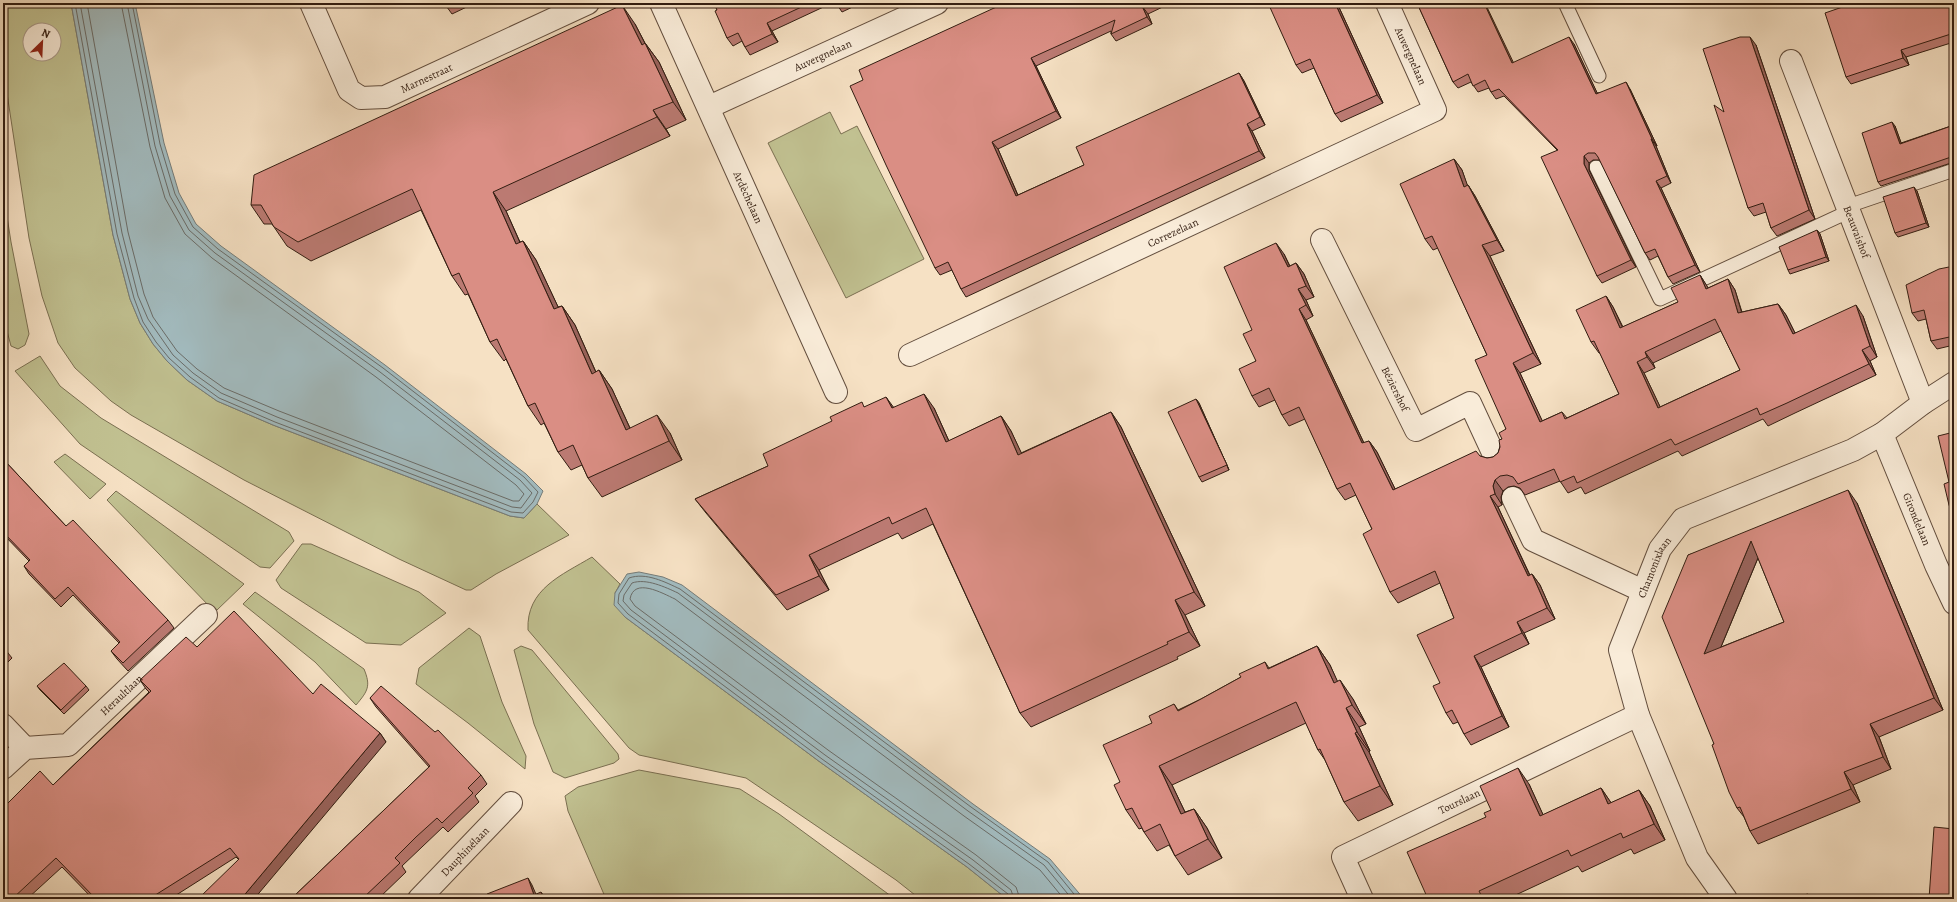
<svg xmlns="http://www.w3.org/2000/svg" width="1957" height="902" font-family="Alegreya,serif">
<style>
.green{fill:#c1c191;stroke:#7a6f51;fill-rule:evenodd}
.water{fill:#a2bbbf;stroke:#757c79}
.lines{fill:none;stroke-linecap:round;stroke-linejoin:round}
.shore{stroke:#6a6c68;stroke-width:1}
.lane-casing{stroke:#634e3e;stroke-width:15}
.street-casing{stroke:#634e3e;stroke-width:24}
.lane{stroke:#f9ecd9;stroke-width:13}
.street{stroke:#f9ecd9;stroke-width:22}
.wall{fill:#bb7a72;stroke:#321d11;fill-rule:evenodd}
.shaded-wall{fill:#99635c;stroke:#321d11}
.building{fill:#da8e84;stroke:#321d11;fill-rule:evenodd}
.labels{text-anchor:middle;stroke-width:3;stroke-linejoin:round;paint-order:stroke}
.street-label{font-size:11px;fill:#321d11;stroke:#f9ecd9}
</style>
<rect width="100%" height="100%" fill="#f6e1c4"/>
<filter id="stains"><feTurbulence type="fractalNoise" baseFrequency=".005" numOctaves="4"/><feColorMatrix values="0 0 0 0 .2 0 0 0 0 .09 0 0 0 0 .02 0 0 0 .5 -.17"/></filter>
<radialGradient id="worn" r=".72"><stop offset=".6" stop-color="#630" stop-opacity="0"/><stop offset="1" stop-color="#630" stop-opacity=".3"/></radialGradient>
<!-- green -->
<g class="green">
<path d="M3,3H71L113,235L130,299L140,323L153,344L167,361L187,380L217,401L273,425L510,516L524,518L537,504L569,535L496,574L471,590H466L399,559L244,480L131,415L111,401L75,368L58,343L42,296L29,238L3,67ZM30,30H54V54H30Z"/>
<path d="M830,112L841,134L857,126L924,259L846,298L768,143Z"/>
<path d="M3,191L11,242L29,334L25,345L18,349L11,346L3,316Z"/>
<path d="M40,356L60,386L101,418L289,532L294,541L270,568L260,567L80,444L15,371Z"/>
<path d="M65,454L106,484L90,499L54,462Z"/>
<path d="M116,491L244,584L217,610L211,608L107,500Z"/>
<path d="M302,544H311L419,592L446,613L401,645L366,643L281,588L276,580Z"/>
<path d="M592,557L620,584L615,593L625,617L820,762L967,867L1007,899H920L896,880L746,778L639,755L629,748L528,630C526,589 562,575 592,557Z"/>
<path d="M255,592L364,669C371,686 368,691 356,705L315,662L243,604Z"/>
<path d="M469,628L480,636L502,702L526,756L525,769L468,723L416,684L419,668Z"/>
<path d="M521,646L532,650L618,754L619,759L614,763L565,778L553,772L534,724L514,650Z"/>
<path d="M639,770L740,789L779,814L895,899H606L568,811L565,796L578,787Z"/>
</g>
<!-- water -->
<g class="water">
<path d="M71,3H135L164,143L179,193L196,224L221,246L385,365L526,474L543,491L537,504L524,518L510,516L273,425L217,401L187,380L167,361L153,344L140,323L130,299L113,235Z"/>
<path d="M639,572L663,577L682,585L973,804L1050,859L1084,899H1007L967,867L820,762L625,617L614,605L615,593L627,574Z"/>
</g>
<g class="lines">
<!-- shore -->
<g class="shore">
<path d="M75,3L117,234L134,298L143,322L156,342L169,358L190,377L219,398L275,422L511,512L523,513L533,502L538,492L524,477L383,368L218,249L193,227L175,194L160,144L132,3"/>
<path d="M80,3L122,233L138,296L148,319L173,355L193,373L221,393L277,417L512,507L521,508L532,493L520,480L380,372L215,253L189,230L170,196L155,146L127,3"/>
<path d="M87,3L128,232L144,294L153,317L177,351L197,369L224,388L279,411L513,501H519L524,494L516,485L376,377L212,258L185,234L165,198L150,147L121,3"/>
<path d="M1009,899L1008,894L969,864L822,759L628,614L618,603L619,594L629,578C646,572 665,582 680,589L971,807L1048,862L1078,899"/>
<path d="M1014,899L1011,890L973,860L825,755L631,610L623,601L624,595L632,583C646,578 665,587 678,593L968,811L1044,865L1072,899"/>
<path d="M1020,899L1016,887L976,855L828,750L635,606L630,599C634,577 662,593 675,599L964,816L1040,870L1064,899"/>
</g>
<defs>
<g id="lane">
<path d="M1565,3L1599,76"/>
<path d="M1596,167L1660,299L1850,211"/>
<path d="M1848,206L1954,170"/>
</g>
<g id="street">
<path id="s1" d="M311,3L349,90L361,98L385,97L588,3"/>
<path id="s2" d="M661,3L836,392"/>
<path id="s3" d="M1791,61L1923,403"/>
<path id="s4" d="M709,107L937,3"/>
<path id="s5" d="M1322,240L1416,430L1470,403L1495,457"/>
<path id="s6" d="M910,355L1435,110L1387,3"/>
<path id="s7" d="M1882,434L1936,565L1954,603"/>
<path d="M1513,498L1533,540L1643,591"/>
<path d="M3,725L25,748"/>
<path id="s8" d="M3,768L25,748L68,745L206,615"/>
<path id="s9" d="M419,899L511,803"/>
<path id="s10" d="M1362,899L1343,857L1638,715"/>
<path id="s11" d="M1726,899L1697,858L1638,715L1620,650L1660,549L1683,519L1853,450L1882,434L1923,403L1954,383"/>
</g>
</defs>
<!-- lane casing -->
<use href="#lane" class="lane-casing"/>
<!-- street casing -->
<use href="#street" class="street-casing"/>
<!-- lane -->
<use href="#lane" class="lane"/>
<!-- street -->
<use href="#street" class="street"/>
</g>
<!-- wall -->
<g class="wall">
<path d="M444,3H475L452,14Z"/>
<path d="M714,3H832L772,31L778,42L750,55L745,47L742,41L733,46L727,38L717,10Z"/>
<path d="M836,3H861L842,12Z"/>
<path d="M1005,3H1171L1148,14L1152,24L1116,41L1111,34V31L1036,66L1061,118L998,149L1018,195L1084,165L1239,73L1244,81L1265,125L1252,131L1265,158L966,297L961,289L952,270L940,275L935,268Z"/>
<path d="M1337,3L1383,103L1341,122L1335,114L1314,68L1302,73L1296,65Z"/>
<path d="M1417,3L1513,63L1574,44L1597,93L1630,89L1657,146H1656L1671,183L1661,188L1700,272L1673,284L1668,277L1658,256L1650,260L1645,253L1600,160H1593L1589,163V170L1636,267L1602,283L1597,276L1557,150L1504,96L1496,99L1491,92L1489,88L1478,92L1471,82L1458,88L1453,82Z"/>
<path d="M1954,3V42L1906,57L1909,65L1851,84L1846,77Z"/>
<path d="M635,24L645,43L659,62L686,120L666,129L670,136L506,211L520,242L523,241L536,260L558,307L562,306L575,325L596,372L599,370L612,389L630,428L670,433L682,460L602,497L588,478L582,465L571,470L558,452L544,423L541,425L528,406L506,359L504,361L490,342L468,294L465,295L452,276L421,210L311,261L287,246L272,224H264L251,205Z"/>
<path d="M1756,45L1815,219L1777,236L1771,228L1766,212L1754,216L1748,208L1724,112Z"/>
<path d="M1954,125V162L1881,186L1878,182L1895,126L1901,143Z"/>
<path d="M1454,159L1462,170L1467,185H1468L1475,196L1504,251L1490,256L1541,364L1520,373L1542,421L1562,412L1567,418L1619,394L1600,353H1599L1591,342L1606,296L1613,307L1623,327L1678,302L1700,275L1708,288L1728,279L1735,290L1742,312L1778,304L1786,315L1795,333L1863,316L1877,357L1870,361L1876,375L1795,413L1768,426L1763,419L1682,456L1678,451L1585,494L1581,487L1568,493L1560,481L1525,495L1520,488L1514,486L1508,487L1503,491L1501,497L1502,505L1498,507L1530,575L1532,574L1540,585L1555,619L1524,633L1529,644L1481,667L1509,727L1471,745L1464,734L1458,722L1453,724L1446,713L1440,683L1454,618L1440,583L1398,603L1390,592L1372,529L1356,495L1345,500L1337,489L1305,419L1289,426L1282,415L1275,400L1259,407L1252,396L1256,361L1252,330L1284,254L1290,266L1296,263L1304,274L1314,297L1306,300L1313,316L1306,320L1364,443L1369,441L1377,452L1395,489L1480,456L1487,458L1493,457L1498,453L1502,439L1506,429L1487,355L1438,248L1433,250L1425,239ZM1721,331L1740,370L1660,407L1644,373L1655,368L1653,363Z"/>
<path d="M1917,191L1929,227L1898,237L1895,233Z"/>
<path d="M1817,230L1820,234L1829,261L1790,274L1788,270Z"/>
<path d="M1954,266V345L1937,349L1931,341L1926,319L1918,321L1912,313Z"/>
<path d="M1196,399L1199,403L1229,470L1202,482L1199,477Z"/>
<path d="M865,407L934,408L949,441L1001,416L1011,431L1021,453L1111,412L1121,427L1205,606L1185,615L1200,646L1177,657L1178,659L1031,727L1020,713L933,524L902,539L898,533L819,570L829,590L787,610L706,513L695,499L768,466Z"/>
<path d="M3,459L66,526L168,620L174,628L128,671L117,659L111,651L119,643L73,595L61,607L29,574L24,566L29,561L3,534Z"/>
<path d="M1857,503L1943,710L1879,737L1891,769L1853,785L1860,802L1758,844L1750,831L1744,817L1737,808L1714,744L1688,555ZM1758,558L1784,622L1721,647L1736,611Z"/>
<path d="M1317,646L1330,665L1337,681L1353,699L1366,724L1359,727L1370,751L1369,752L1393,805L1358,821L1344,802L1325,760L1318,750L1306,723L1172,785L1185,812L1194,809L1207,828L1222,858L1188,875L1175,856L1169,845L1157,851L1144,832L1142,828L1139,829L1126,810L1120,782L1152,723L1174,704L1178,710L1201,699L1241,677L1265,662L1269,668Z"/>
<path d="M3,647L8,653L12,658L3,667Z"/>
<path d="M197,647L313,694L380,733L386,742L239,860L236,857L170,899H93L62,867L27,899H3L53,785L149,692L146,689L140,680Z"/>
<path d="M37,686H86L89,690L64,714L40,690Z"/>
<path d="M370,698L481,775L487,784L475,796L479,802L448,832L443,827L402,866L406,872L378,899H291L429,767L376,707Z"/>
<path d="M1529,784L1543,815L1601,788L1611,803L1639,790L1650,806L1665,840L1634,854L1631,849L1582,872L1578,866L1507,899H1428L1491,810Z"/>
</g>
<!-- shaded-wall -->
<g class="shaded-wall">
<path d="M1335,3H1337L1383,103L1377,95Z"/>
<path d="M1484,3H1485L1517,70L1512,63Z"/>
<path d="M622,5L635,24L655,63L642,45Z"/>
<path d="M1142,6L1148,14L1152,24L1147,17Z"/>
<path d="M767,23L772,31L778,42L772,34Z"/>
<path d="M1569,37L1574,44L1601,101L1596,94Z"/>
<path d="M1750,37L1756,45L1815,219L1809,210Z"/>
<path d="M645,43L659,62L686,120L673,102Z"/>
<path d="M1901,50L1906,57L1909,65L1903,58Z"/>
<path d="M1031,58L1036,66L1061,118L1056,111Z"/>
<path d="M1239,73L1244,81L1265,125L1260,117Z"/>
<path d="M1626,82L1630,89L1657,146L1652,139Z"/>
<path d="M653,110L666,129L670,136L657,117Z"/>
<path d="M1892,122L1895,126L1903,148L1900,144Z"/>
<path d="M1247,124L1252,131L1265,158L1259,151Z"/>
<path d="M1651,139L1656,146L1671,183L1667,176Z"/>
<path d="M992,142L998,149L1021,203L1016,196Z"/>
<path d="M1584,156L1589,163V170L1636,267L1631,260L1584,164Z"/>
<path d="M1454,159L1462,170L1472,198L1464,187Z"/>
<path d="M1656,181L1661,188L1700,272L1695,265Z"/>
<path d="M1468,185L1475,196L1504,251L1497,240Z"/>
<path d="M1914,187L1917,191L1929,227L1926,223Z"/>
<path d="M493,192L506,211L529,263L516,244Z"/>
<path d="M1817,230L1820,234L1829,261L1826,257Z"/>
<path d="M523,241L536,260L568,328L554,309Z"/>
<path d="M1276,243L1284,254L1295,278L1288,267Z"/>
<path d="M1482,245L1490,256L1541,364L1533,353Z"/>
<path d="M1296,263L1304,274L1314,297L1306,286Z"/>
<path d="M1700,275L1707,286L1714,300L1706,289Z"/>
<path d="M1728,279L1735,290L1745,324L1738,313Z"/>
<path d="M1298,289L1306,300L1313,316L1306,305Z"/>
<path d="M1606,296L1613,307L1628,339L1620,328Z"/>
<path d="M1778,304L1786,315L1801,345L1793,334Z"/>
<path d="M1856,305L1863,316L1877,357L1870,346Z"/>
<path d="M562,306L575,325L605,393L592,374Z"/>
<path d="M1299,309L1306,320L1369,454L1362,443Z"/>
<path d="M1862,350L1870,361L1876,375L1869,364Z"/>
<path d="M1645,352L1653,363L1655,368L1647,357Z"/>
<path d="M1637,362L1644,373L1666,419L1658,408Z"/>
<path d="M1513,363L1520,373L1548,433L1540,422Z"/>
<path d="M599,370L612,389L639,448L626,430Z"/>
<path d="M924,394L934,408L956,457L946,442Z"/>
<path d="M886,397L897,412L892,408Z"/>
<path d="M1196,399L1199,403L1229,470L1227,465Z"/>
<path d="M1111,412L1121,427L1205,606L1194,592Z"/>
<path d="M657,415L670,433L682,460L669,441Z"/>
<path d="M1001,416L1011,431L1029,469L1018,455Z"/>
<path d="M1369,441L1377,452L1401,501L1393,490Z"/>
<path d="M1495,480L1503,491L1501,497L1502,505L1495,494L1493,486Z"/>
<path d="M1848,490L1857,503L1943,710L1934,698Z"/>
<path d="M1490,496L1498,507L1535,587L1528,576Z"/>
<path d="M1751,541L1760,553L1713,666L1704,654Z"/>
<path d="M809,555L819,570L829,590L819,576Z"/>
<path d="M1532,574L1540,585L1555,619L1547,608Z"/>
<path d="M1175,600L1185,615L1200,646L1189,632Z"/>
<path d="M1517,622L1524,633L1529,644L1522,633Z"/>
<path d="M1317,646L1330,665L1347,702L1334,683Z"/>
<path d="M1474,656L1481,667L1509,727L1502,716Z"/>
<path d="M1340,680L1353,699L1366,724L1352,705Z"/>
<path d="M1346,708L1359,727L1370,751L1357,732Z"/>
<path d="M1870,724L1879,737L1891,769L1883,757Z"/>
<path d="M380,733L386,742L254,899H241Z"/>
<path d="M1355,733L1369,752L1393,805L1380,786Z"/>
<path d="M1159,766L1172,785L1195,833L1181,814Z"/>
<path d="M1518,768L1529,784L1551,832L1540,816Z"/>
<path d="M1844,772L1853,785L1860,802L1851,789Z"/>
<path d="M1601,788L1612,804H1608Z"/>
<path d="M1639,790L1650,806L1665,840L1654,824Z"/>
<path d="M1194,809L1207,828L1222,858L1208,839Z"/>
<path d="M528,878L532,885L538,899L534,895Z"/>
<path d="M541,892L546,899H544Z"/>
<path d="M1808,894L1812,899H1809Z"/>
</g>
<!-- building -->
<g class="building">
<path d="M714,3H810L767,23L772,34L745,47L738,33L727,38L715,11L717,10Z"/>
<path d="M1005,3H1150L1142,6L1147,17L1111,34L1115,20L1031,58L1056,111L992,142L1016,196L1084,165L1076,147L1239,73L1260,117L1247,124L1259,151L961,289L948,262L935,268L886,165L850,86L863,80L859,70Z"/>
<path d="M1268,3H1335L1377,95L1335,114L1310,59L1296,65Z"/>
<path d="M1417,3H1484L1512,63L1569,37L1596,94L1626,82L1652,139H1651L1667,176L1656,181L1695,265L1668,277L1655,249L1645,253L1598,157L1595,153H1588L1584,156V164L1631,260L1597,276L1541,157L1558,150L1499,89L1491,92L1485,80L1473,86L1468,74L1453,82Z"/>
<path d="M1854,3H1954V33L1901,50L1903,58L1846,77L1825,13Z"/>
<path d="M622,5L642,45L645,43L673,102L653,110L657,117L493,192L516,244L523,241L554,309L562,306L592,374L599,370L626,430L657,415L669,441L588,478L573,445L558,452L535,403L528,406L497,339L490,342L459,273L452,276L412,189L298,242L274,227L261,205H251L254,175Z"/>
<path d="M1740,37H1750L1809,210L1771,228L1763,203L1748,208L1714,105L1724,112L1703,49Z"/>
<path d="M1892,122L1900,144L1954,125V156L1878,182L1862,133Z"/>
<path d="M1454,159L1464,187L1468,185L1497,240L1482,245L1533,353L1513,363L1540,422L1562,412L1565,419L1619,394L1594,341L1591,342L1576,310L1606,296L1620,328L1678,302L1671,288L1700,275L1706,289L1728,279L1738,313L1778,304L1793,334L1856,305L1870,346L1862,350L1869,364L1787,403L1760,415L1757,408L1675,445L1671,439L1577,483L1574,476L1560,482L1554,469L1518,484L1513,477L1507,475L1500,476L1495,480L1493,486L1495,494L1490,496L1528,576L1532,574L1547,608L1517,622L1522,633L1474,656L1502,716L1464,734L1452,710L1446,713L1433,686L1440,683L1417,635L1454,618L1435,571L1390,592L1363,534L1372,529L1350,483L1337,489L1299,407L1282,415L1269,388L1252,396L1239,369L1256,361L1243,334L1252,330L1224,267L1276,243L1288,267L1296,263L1306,286L1298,289L1306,305L1299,309L1362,443L1369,441L1393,490L1476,451L1480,456L1487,458L1493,457L1498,453L1500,447L1499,440L1502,439L1499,433L1506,429L1475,360L1487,355L1432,236L1425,239L1400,184ZM1715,319L1740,370L1658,408L1637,362L1647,357L1645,352Z"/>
<path d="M1914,187L1926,223L1895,233L1883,197Z"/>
<path d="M1817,230L1826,257L1788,270L1779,247Z"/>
<path d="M1954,266V336L1931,341L1924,310L1912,313L1906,285L1939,269Z"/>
<path d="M924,394L946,442L1001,416L1018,455L1111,412L1194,592L1175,600L1189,632L1167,642L1168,644L1020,713L926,508L892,524L889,517L809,555L819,576L776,595L695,499L768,466L763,454L832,421L830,417L862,402L864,407L886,397L892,408Z"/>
<path d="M1196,399L1227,465L1199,477L1168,412Z"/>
<path d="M1954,432V518L1949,505L1944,484L1949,482L1938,436Z"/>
<path d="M3,459L66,526L73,520L168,620L123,663L111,651L120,642L68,587L55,599L24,566L30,560L3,532Z"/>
<path d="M1848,490L1934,698L1870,724L1883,757L1844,772L1851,789L1750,831L1740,807L1737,808L1729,792L1712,745L1714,744L1662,617L1688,555ZM1751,541L1784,622L1704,654Z"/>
<path d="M234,611L313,694L321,684L380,733L241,899H198L239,859L230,848L149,899H96L56,858L12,899H3V808L40,771L53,785L151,691L140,680L186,637L197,647Z"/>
<path d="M1317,646L1334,683L1340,680L1352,705L1346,708L1357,732L1355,733L1380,786L1344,802L1320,749L1318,750L1296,702L1159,766L1181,814L1194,809L1208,839L1175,856L1160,824L1144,832L1132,808L1126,810L1114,785L1120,782L1103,745L1152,723L1149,716L1174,704L1178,711L1201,699L1241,677L1239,674L1265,662L1268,669Z"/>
<path d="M3,647L8,653L3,658Z"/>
<path d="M64,663L86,686L61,710L37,686Z"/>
<path d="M381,686L435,732L438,730L481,775L468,788L473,793L442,823L437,818L416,837L395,858L400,863L362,899H291L430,766L370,698Z"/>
<path d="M1518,768L1540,816L1601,788L1608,804L1639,790L1654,824L1623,838L1621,833L1571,856L1568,850L1479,891L1481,895L1472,899H1428L1407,852L1486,817L1484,813L1491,810L1480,786Z"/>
<path d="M1934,827L1954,829V899H1929Z"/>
<path d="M528,878L534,895L541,892L544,899H489L487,894Z"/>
<path d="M1808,894L1809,899H1783Z"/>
</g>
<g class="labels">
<!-- street labels -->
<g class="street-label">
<text dy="4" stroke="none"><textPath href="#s4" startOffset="125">Auvergnelaan</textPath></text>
<text transform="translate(1411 56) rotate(66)" y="4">Auvergnelaan</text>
<text dy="4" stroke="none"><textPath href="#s1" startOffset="179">Marnestraat</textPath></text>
<text dy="4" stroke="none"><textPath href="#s2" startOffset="213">Ardèchelaan</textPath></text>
<text dy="4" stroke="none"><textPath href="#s6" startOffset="290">Correzelaan</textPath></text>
<text dy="4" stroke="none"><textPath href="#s3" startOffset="183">Beauvaishof</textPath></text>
<text dy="4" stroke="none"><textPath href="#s5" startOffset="166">Béziershof</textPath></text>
<text dy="4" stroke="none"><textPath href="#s7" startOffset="92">Girondelaan</textPath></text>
<text dy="4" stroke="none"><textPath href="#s11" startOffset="362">Chamonixlaan</textPath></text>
<text dy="4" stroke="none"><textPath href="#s8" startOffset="146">Heraultlaan</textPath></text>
<text dy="4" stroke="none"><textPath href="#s10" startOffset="175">Tourslaan</textPath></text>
<text dy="4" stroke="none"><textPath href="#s9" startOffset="66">Dauphinélaan</textPath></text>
</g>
</g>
<!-- margin -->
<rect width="1957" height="902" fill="none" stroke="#f6e1c4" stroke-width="16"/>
<rect x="4" y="4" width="1949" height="894" fill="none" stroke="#321d11" stroke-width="2"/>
<rect x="8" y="8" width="1941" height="886" fill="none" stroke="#321d11"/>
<!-- north arrow -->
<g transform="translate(42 42) rotate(24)"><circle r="19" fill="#f9ecd9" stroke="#a99989"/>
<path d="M0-3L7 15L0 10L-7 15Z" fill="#8f2418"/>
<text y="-6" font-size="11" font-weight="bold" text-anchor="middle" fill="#321d11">N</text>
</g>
<rect width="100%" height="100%" filter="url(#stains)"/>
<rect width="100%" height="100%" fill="url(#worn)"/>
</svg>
